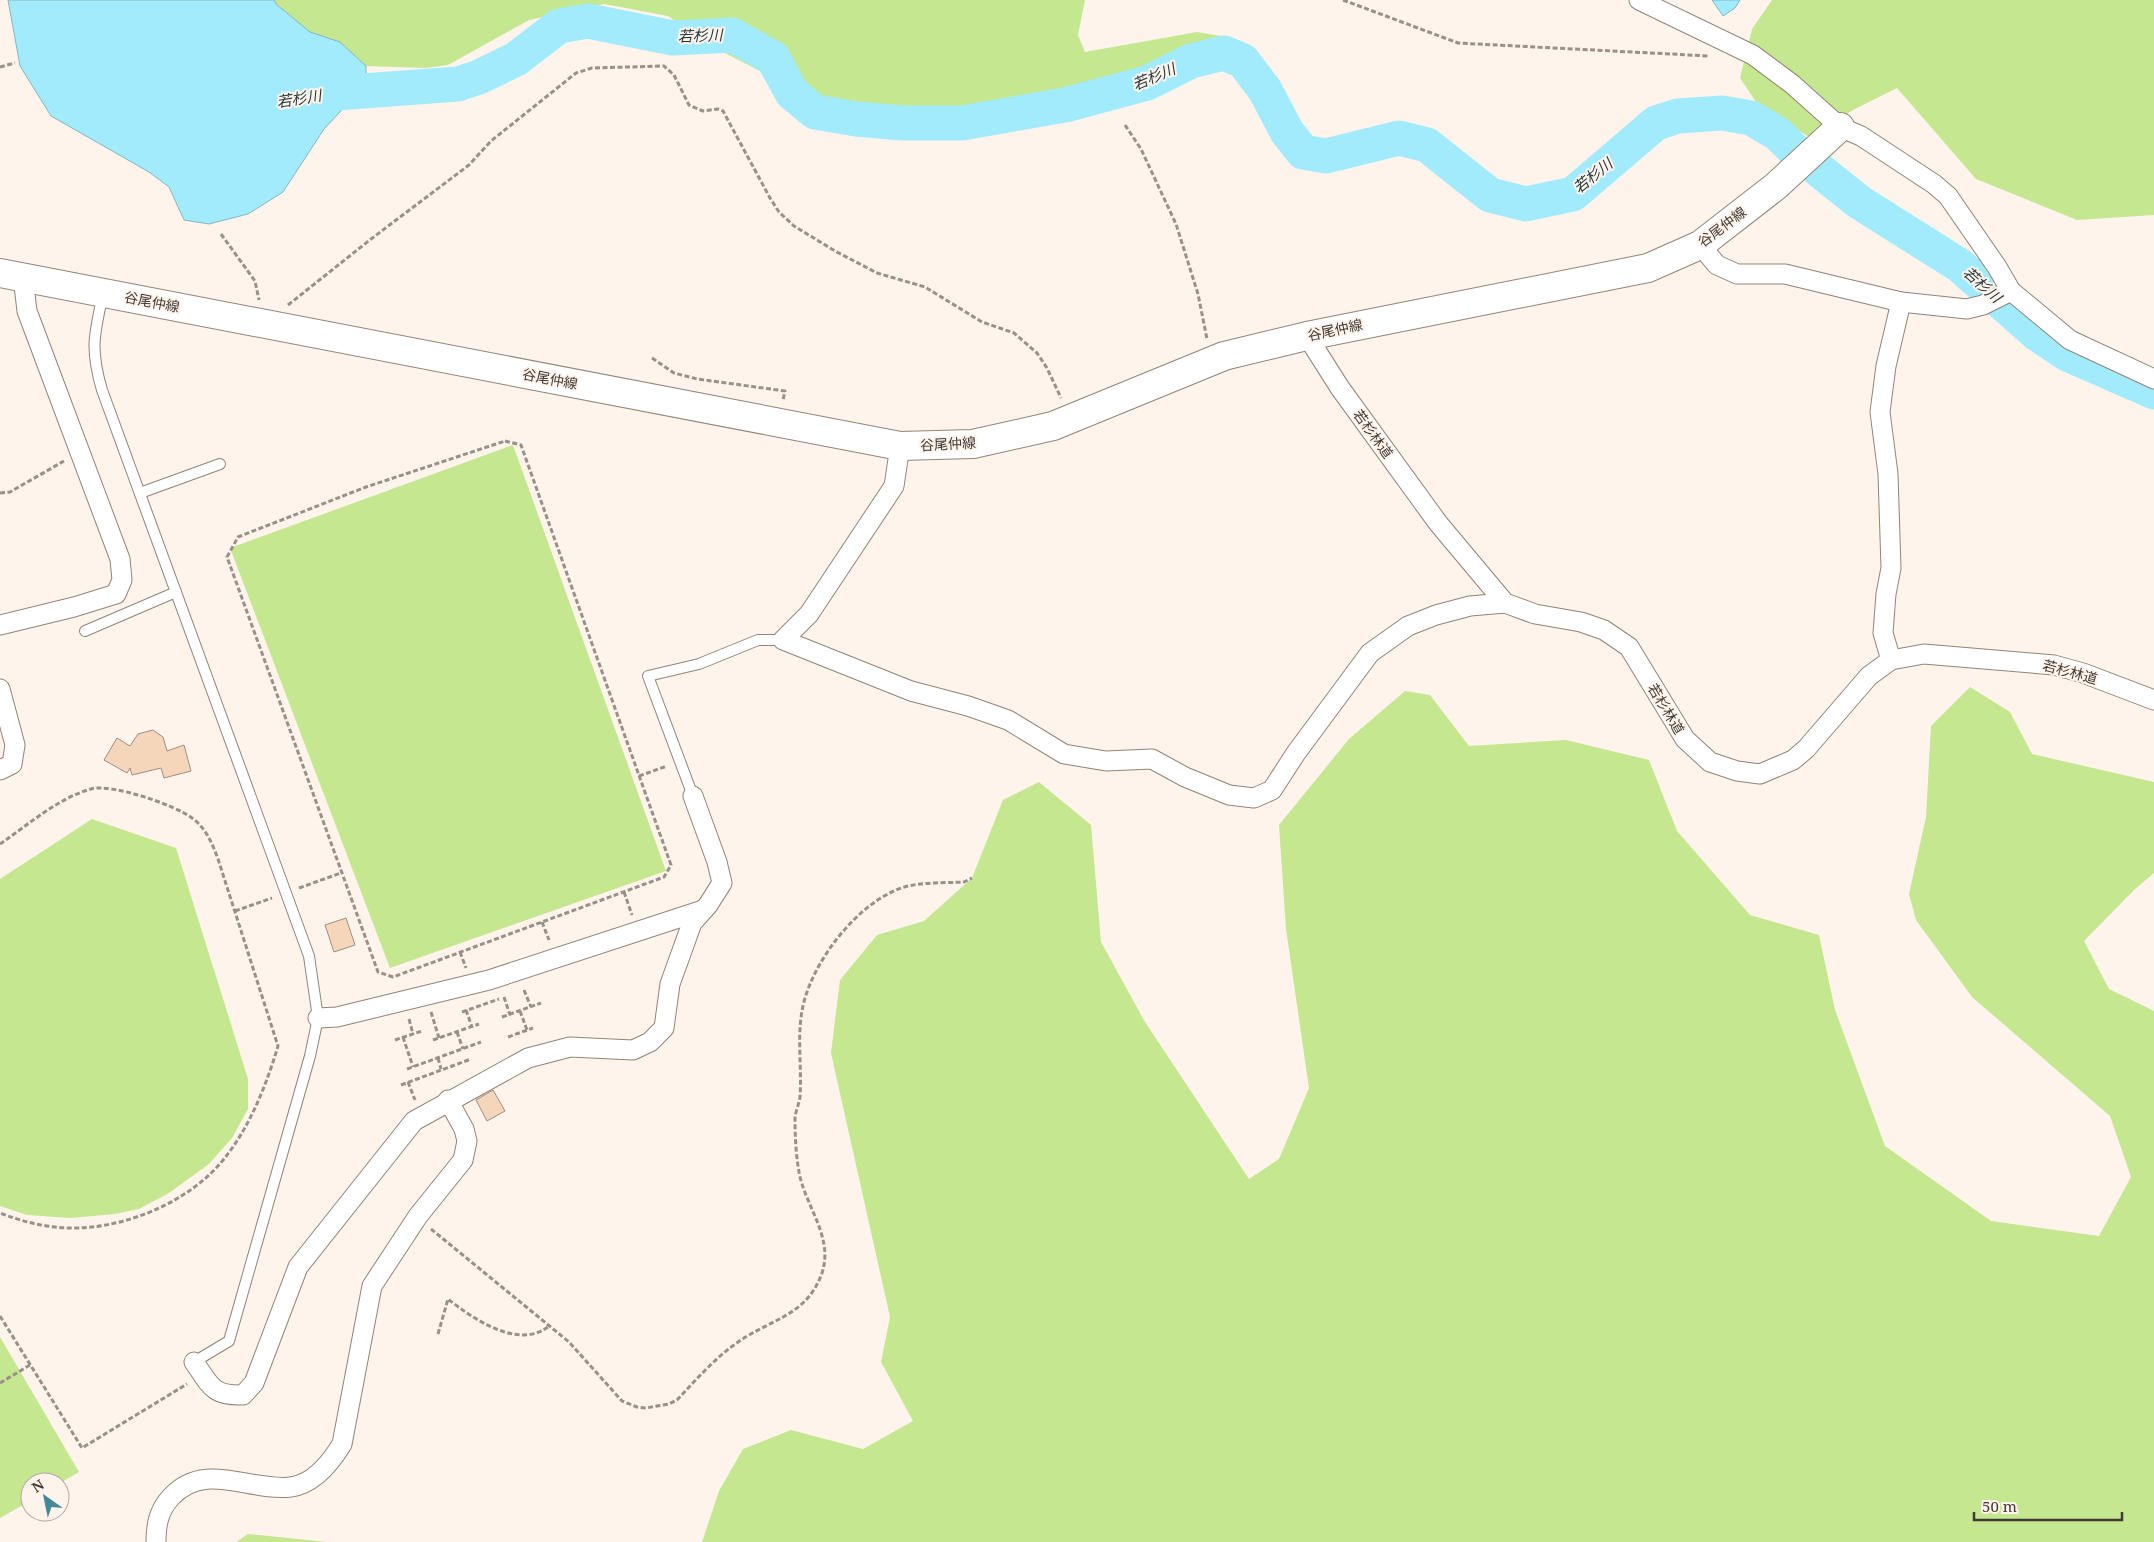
<svg xmlns="http://www.w3.org/2000/svg" width="2154" height="1542" font-family="'Noto Serif','Noto Sans JP',serif">
<style>
.green{fill:#c4e790}
.water{fill:#a2ebfc;stroke:#85b6c0}
.lines{fill:none;stroke-linecap:round;stroke-linejoin:round}
.river{stroke:#a2ebfc;stroke-width:35}
.building{fill:#f6d6bb;stroke:#9d8e81}
.lane-casing{stroke:#928477;stroke-width:12}
.street-casing{stroke:#928477;stroke-width:21}
.secondary-casing{stroke:#928477;stroke-width:30}
.path{stroke:#989089;stroke-width:3;stroke-dasharray:5 2.5;stroke-linecap:butt}
.lane{stroke:#fff;stroke-width:10}
.street{stroke:#fff;stroke-width:19}
.secondary{stroke:#fff;stroke-width:28}
.labels{text-anchor:middle;stroke-width:4;stroke-linejoin:round;paint-order:stroke}
.street-label{font-size:14px;fill:#403934;stroke:#fef4ec}
.water-label{font-size:15px;font-style:italic;fill:#1c3439;stroke:#fef4ec}
</style>
<rect width="100%" height="100%" fill="#fef4ec"/>
<!-- green -->
<g class="green">
<path d="M274,0H1085L1078,35L1085,52L1197,32L1221,36L1172,88L968,133L781,103L760,71L719,50L668,16L604,4L529,20L448,65L426,68L366,66L340,42L310,32L276,4Z"/>
<path d="M1772,0H2154V215L2077,220L1976,179L1897,88L1853,110L1809,137L1758,105L1740,78L1752,29Z"/>
<path d="M513,445L666,871L390,968L230,548Z"/>
<path d="M1970,687L2010,712L2032,754L2154,782V873L2134,890L2084,941L2109,989L2154,1011V1542H702L719,1491L743,1449L791,1430L863,1449L913,1421L881,1362L890,1317L831,1053L840,980L877,935L924,921L972,878L1003,800L1039,782L1091,825L1101,942L1145,1022L1249,1179L1279,1159L1309,1088L1286,929L1279,825L1349,739L1405,691L1430,695L1469,746L1566,740L1649,760L1677,831L1750,915L1819,935L1835,1010L1885,1146L1991,1221L2099,1236L2131,1177L2110,1116L1972,997L1916,920L1909,894L1926,817L1931,726Z"/>
<path d="M92,819L176,848L248,1079V1109L232,1138L209,1164L169,1193L139,1209L115,1214L71,1218L27,1215L0,1206V879Z"/>
<path d="M0,1337L79,1472L60,1483L30,1482V1501L0,1518Z"/>
<path d="M248,1534L327,1542H236Z"/>
</g>
<!-- water -->
<g class="water">
<path d="M8,0H274L276,4L310,32L340,42L366,66V84L324,129L283,192L248,214L209,224L184,220L169,187L149,172L51,116L20,66Z"/>
<path d="M1712,0H1740L1735,8L1723,16Z"/>
</g>
<g class="lines">
<!-- river -->
<path class="river" d="M311,99L336,93L458,84L479,77L516,59L559,26L588,21L673,38L732,35L773,58L792,93L815,112L856,119L902,123H962L1065,105L1147,83L1191,61L1224,53L1243,61L1265,90L1287,132L1303,152L1326,156L1399,138L1427,145L1490,195L1526,204L1573,194L1656,123L1678,116L1722,113L1751,118L1778,134L1793,149L1859,202L1959,265L2036,333L2067,354L2154,392"/>
</g>
<!-- building -->
<g class="building">
<path d="M153,730L163,737L167,751L184,745L191,771L164,778L161,768L132,775L130,768L127,773L104,760L117,738L130,746L138,734Z"/>
<path d="M346,918L355,945L334,952L325,925Z"/>
<path d="M493,1090L505,1111L487,1121L476,1100Z"/>
</g>
<g class="lines">
<defs>
<g id="lane">
<path d="M103,294C94,335 90,349 102,390L309,956L318,1018L310,1056L229,1341L194,1362"/>
<path d="M140,493L220,464"/>
<path d="M85,631L176,592"/>
<path d="M693,796L648,676L699,664L758,640H783"/>
</g>
<g id="street">
<path d="M1639,0L1753,55L1792,84L1840,127L1861,136L1934,184L1948,196L1997,267L2011,291L2070,340L2154,379"/>
<path d="M1700,245L1717,265L1737,274H1785L1901,302L1967,309L1983,305L2011,291"/>
<path d="M1307,336L1340,388L1438,523L1505,603L1535,614L1581,622L1604,630L1629,647L1685,739L1710,762L1737,771L1760,774L1793,760L1806,749L1869,676L1891,660L1924,654L2054,665L2083,673L2154,700"/>
<path d="M900,446L894,486L809,614L783,640L911,691L968,706L1008,720L1064,754L1106,761L1152,759L1185,777L1229,795L1254,798L1272,790L1296,753L1370,653L1408,626L1436,615L1470,606L1505,603"/>
<path d="M0,625L74,607L116,594L122,580L120,559L27,311L23,277"/>
<path d="M1891,660L1883,633L1886,594L1891,568L1888,474L1880,412L1886,366L1901,302"/>
<path d="M0,689L15,745L12,764L0,770"/>
<path d="M318,1018L337,1017L489,980L703,910"/>
<path d="M194,1362C211,1386 212,1396 243,1395L254,1383L298,1267L414,1121L528,1058L570,1047L633,1050L650,1042L664,1028L670,984L692,923L708,905L722,883L717,862L693,796"/>
<path d="M156,1542C156,1524 159,1510 171,1497C205,1460 249,1492 291,1487C313,1484 331,1462 342,1444L372,1286L418,1216L463,1160L467,1141L464,1129L448,1100"/>
</g>
<path id="secondary" d="M0,273L900,446L973,444L1053,426L1224,356L1307,336L1648,268L1700,245L1776,186L1840,127"/>
</defs>
<!-- lane casing -->
<use href="#lane" class="lane-casing"/>
<!-- street casing -->
<use href="#street" class="street-casing"/>
<!-- secondary casing -->
<use href="#secondary" class="secondary-casing"/>
<!-- path -->
<g class="path">
<path d="M1343,0L1458,43L1709,56"/>
<path d="M0,67L15,63"/>
<path d="M1125,125L1141,149L1176,224L1198,294L1207,339"/>
<path d="M221,234L255,281L259,300"/>
<path d="M288,305L371,239L469,165L491,141L576,73L592,68L664,66L674,75L689,105L703,111L718,109L723,111L770,198L779,212L794,226L835,251L877,273L925,287L982,322L1014,333L1037,353L1047,368L1061,398"/>
<path d="M652,358L674,373L697,379L785,391L783,400"/>
<path d="M505,441L521,445L671,865L664,877L393,977L378,972L227,557L238,537L366,487Z"/>
<path d="M0,493L10,492L64,461"/>
<path d="M639,776L667,766"/>
<path d="M0,844C28,825 58,798 91,789C111,783 175,805 192,818C206,828 212,843 218,859L278,1046C267,1083 251,1124 227,1155C191,1204 115,1234 55,1227C36,1225 18,1220 0,1213"/>
<path d="M299,888L341,873"/>
<path d="M624,892L632,915"/>
<path d="M235,911L272,898"/>
<path d="M542,922L549,940"/>
<path d="M460,952L466,968"/>
<path d="M524,990L531,1007"/>
<path d="M504,997L510,1015"/>
<path d="M466,1010L472,1027"/>
<path d="M520,1011L527,1030"/>
<path d="M431,1012L439,1038"/>
<path d="M462,1012L499,999"/>
<path d="M502,1017L541,1003"/>
<path d="M409,1019L413,1034"/>
<path d="M457,1032L463,1049"/>
<path d="M403,1037L413,1067"/>
<path d="M508,1037L533,1028"/>
<path d="M395,1040L422,1031"/>
<path d="M433,1040L479,1024"/>
<path d="M438,1058L441,1069"/>
<path d="M407,1069L481,1042"/>
<path d="M408,1082L415,1100"/>
<path d="M401,1085L471,1059"/>
<path d="M431,1229L569,1342L622,1401L637,1407L646,1408L669,1404L677,1400C695,1381 713,1360 734,1345C768,1319 806,1318 822,1273C834,1237 805,1206 799,1172C796,1155 795,1137 795,1119C795,1112 799,1105 800,1097C802,1069 797,1039 802,1011C810,963 860,898 908,886C926,882 946,883 964,882L972,878"/>
<path d="M0,1316L82,1448L187,1384"/>
<path d="M438,1334L448,1299C472,1318 519,1351 549,1326"/>
<path d="M0,1383L30,1365"/>
</g>
<!-- lane -->
<use href="#lane" class="lane"/>
<!-- street -->
<use href="#street" class="street"/>
<!-- secondary -->
<use href="#secondary" class="secondary"/>
</g>
<g class="labels">
<!-- street labels -->
<g class="street-label">
<text transform="translate(1722 227) rotate(-37)" y="5">谷尾仲線</text>
<text transform="translate(152 302) rotate(11)" y="5">谷尾仲線</text>
<text transform="translate(1335 330) rotate(-12)" y="5">谷尾仲線</text>
<text transform="translate(550 379) rotate(11)" y="5">谷尾仲線</text>
<text transform="translate(1373 434) rotate(54)" y="5">若杉林道</text>
<text transform="translate(948 444) rotate(-3)" y="5">谷尾仲線</text>
<text transform="translate(2070 672) rotate(15)" y="5">若杉林道</text>
<text transform="translate(1666 709) rotate(59)" y="5">若杉林道</text>
</g>
<!-- water labels -->
<g class="water-label">
<text transform="translate(700 36) rotate(-2)" y="5">若杉川</text>
<text transform="translate(1154 77) rotate(-23)" y="5">若杉川</text>
<text transform="translate(299 99) rotate(-9)" y="5">若杉川</text>
<text transform="translate(1593 176) rotate(-39)" y="5">若杉川</text>
<text transform="translate(1982 285) rotate(42)" y="5">若杉川</text>
</g>
</g>
<!-- north arrow -->
<g transform="translate(45 1497) rotate(327)"><circle r="24" fill="#fef4ec" stroke="#b2a9a2"/>
<path d="M0-4L9 19L0 12L-9 19Z" fill="#448995"/>
<text y="-8" font-size="14" font-weight="bold" text-anchor="middle" fill="#403934">N</text>
</g>
<!-- scale -->
<path d="M1974 1512v8h148v-8" fill="none" stroke="#403934" stroke-width="2.5"/>
<text x="1982" y="1512" font-size="15" fill="#403934" stroke="#fef4ec" stroke-width="4" paint-order="stroke">50 m</text>
</svg>
